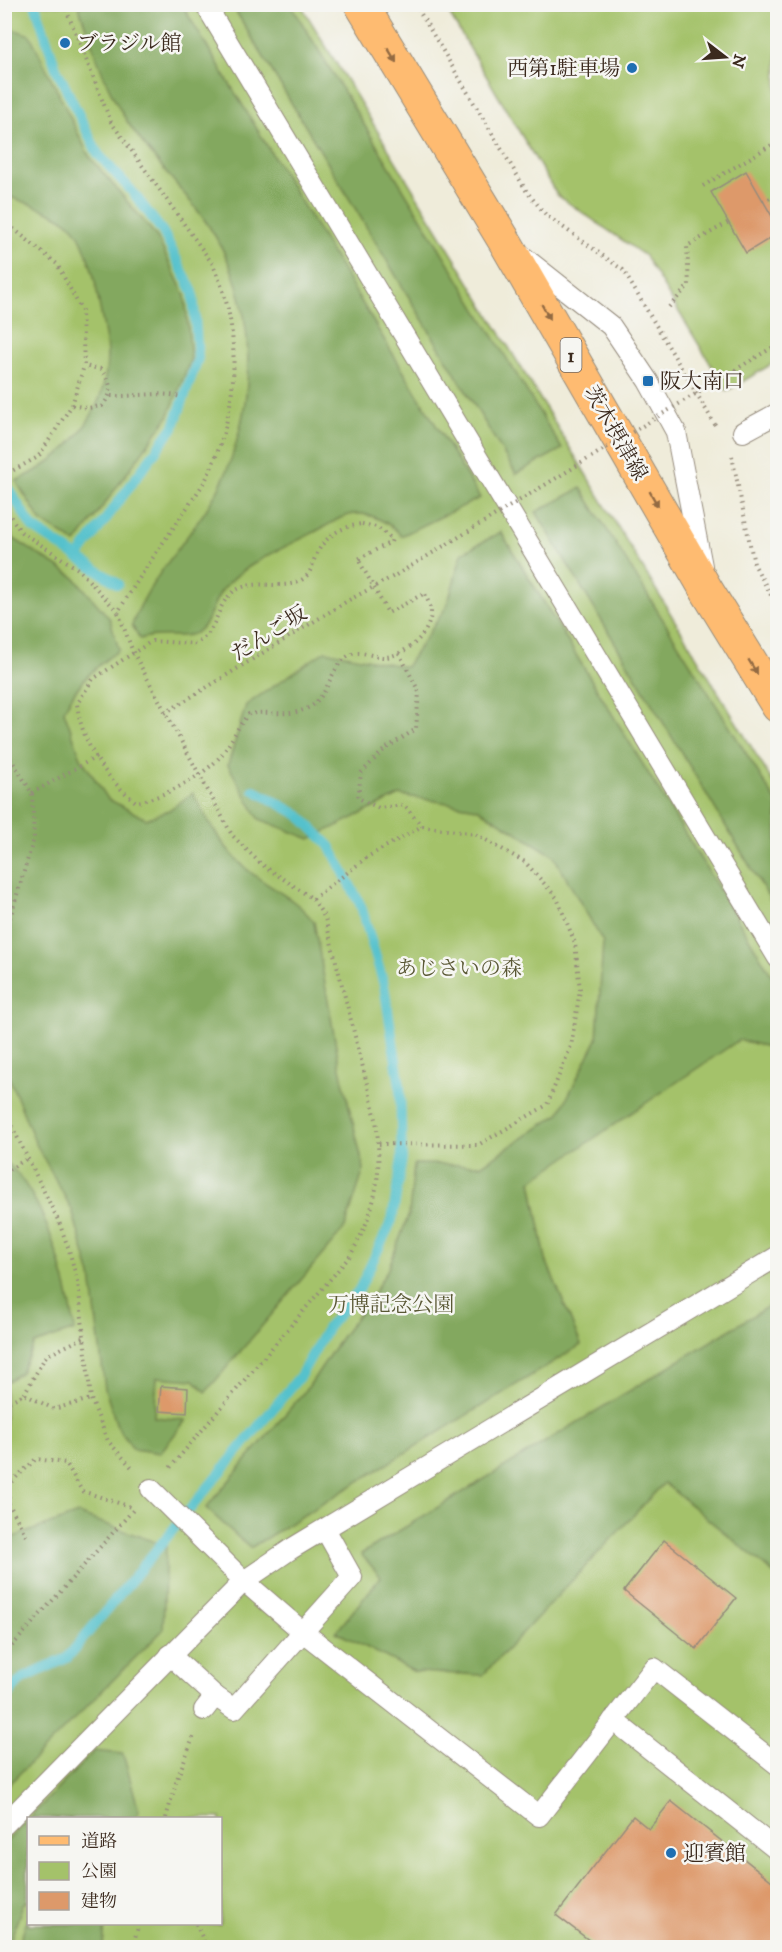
<svg xmlns="http://www.w3.org/2000/svg" width="782" height="1952" font-family="'IM FELL DW Pica','Noto Serif JP',serif">
<style>
.green{fill:#a4c26a;stroke:#707644;stroke-width:1.5;fill-rule:evenodd}
.forest{fill:#83a85e;stroke:#5f693e;stroke-width:1.5}
.lines{fill:none;stroke-linecap:round;stroke-linejoin:round}
.stream{stroke:#54c1cc;stroke-width:10}
.building{fill:#dd996a}
.lane-casing{stroke:#958b7c;stroke-width:22}
.primary-casing{stroke:#958b7c;stroke-width:35}
.path{stroke:#958b7c;stroke-width:4;stroke-dasharray:1.5 4.5;stroke-linecap:butt}
.lane{stroke:#fff;stroke-width:20}
.primary{stroke:#febb71;stroke-width:33}
.path-bridge{stroke:#958b7c;stroke-width:4;stroke-dasharray:1.5 4.5;stroke-linecap:butt}
.oneway{fill:#936b43}
.poi-dot{fill:#1f6fb2;stroke:#f6f6f2;stroke-width:2}
.labels{text-anchor:middle;stroke-width:5;stroke-linejoin:round;paint-order:stroke}
.shield{fill:#f6f6f2;stroke:#73675e;stroke-width:1.5}
.shield-label{font-size:20px;font-weight:bold;fill:#3b2a1e}
.poi-label{font-size:21px;fill:#3b2a1e;stroke:#f6f6f2;text-anchor:start}
.street-label{font-size:21px;fill:#3b2a1e;stroke:#f6f6f2}
.park-label{font-size:21px;fill:#5a5835;stroke:#f6f6f2}
</style>
<rect width="100%" height="100%" fill="#f6f6f2"/>
<filter id="ink" filterUnits="userSpaceOnUse"><feTurbulence type="fractalNoise" baseFrequency=".0167" numOctaves="2"/><feDisplacementMap in="SourceGraphic" scale="12" xChannelSelector="R" yChannelSelector="G"/><feConvolveMatrix kernelMatrix="1 2 1 2 8 2 1 2 1" color-interpolation-filters="sRGB"/></filter>
<filter id="wash" filterUnits="userSpaceOnUse"><feTurbulence type="fractalNoise" baseFrequency=".008" numOctaves="4" result="noise"/><feDisplacementMap in="SourceGraphic" scale="24" xChannelSelector="R" yChannelSelector="G"/><feGaussianBlur stdDeviation="1.35" result="paint"/><feColorMatrix in="noise" values="0 0 0 0 0 0 0 0 0 0 0 0 0 0 0 0 0 1.4 0 .05"/><feComposite in="paint" operator="in"/></filter>
<g filter="url(#wash)">
<rect width="100%" height="100%" fill="#efecda"/>
<!-- green -->
<g class="green">
<path d="M5,5H301L777,789V1947H5ZM28,1818H220V1924H28Z"/>
<path d="M444,5H777V361L727,391L645,256L557,195Z"/>
</g>
<!-- forest -->
<g class="forest">
<path d="M78,5H182L480,498L401,536C392,523 366,510 349,515C339,517 329,525 320,529C291,545 244,563 223,589C213,601 210,623 197,632C187,640 157,632 140,639L132,625C153,567 205,527 227,470C258,391 257,294 206,222C181,186 148,155 125,118C103,83 92,43 78,5Z"/>
<path d="M232,5H291L562,449L516,474Z"/>
<path d="M4,26L30,35L89,156L157,237L185,296L191,359L168,417L76,543L41,521L16,481C66,459 107,414 107,356C107,335 100,313 97,292C95,278 83,234 71,225C53,211 26,203 5,195Z"/>
<path d="M581,488L777,803V911L536,512Z"/>
<path d="M4,524L14,539L74,577L110,619L119,650C95,667 77,683 64,711L81,758L108,799L146,819L169,810L193,793C209,823 223,849 249,871C272,890 295,897 314,922L340,1068L364,1169L345,1228L206,1392L194,1380L157,1377L154,1417L186,1420L160,1453L133,1449L117,1426L105,1389L91,1276L72,1210L36,1144L10,1080L5,1044Z"/>
<path d="M501,532L777,984V1049L739,1040L531,1181L546,1260L581,1345L250,1548L206,1508L309,1386L342,1336L369,1301L388,1269L409,1214L414,1164L482,1165L559,1114L597,1039L603,942L553,855L477,808L400,795L310,839L259,819L228,765L246,705L325,651L406,667L447,606L462,553Z"/>
<path d="M5,1161C45,1195 67,1279 75,1330L34,1344L21,1372L5,1383Z"/>
<path d="M777,1301V1576L664,1483L483,1675L415,1672L336,1632L381,1577L361,1554Z"/>
<path d="M78,1514L166,1546L163,1630L5,1788V1540Z"/>
<path d="M94,1751L123,1754L139,1811L135,1818H28V1900L23,1904L8,1947H5V1843Z"/>
<path d="M28,1916V1924H105L103,1947H18Z"/>
</g>
<g class="lines">
<!-- stream -->
<g class="stream">
<path d="M35,4L56,68L98,154L131,190L163,232L193,292L198,358L174,426L78,557"/>
<path d="M4,486L10,491L32,527L118,584"/>
<path d="M4,1699L22,1679L67,1658L300,1376L328,1327L359,1290L392,1220L402,1159L400,1086L384,985L361,906L330,846L299,815L254,790"/>
</g>
</g>
<g id="blocks">
<!-- building -->
<g class="building">
<path d="M746,171L777,225V234L746,253L711,192Z"/>
<path d="M161,1386L188,1388L187,1413L159,1411Z"/>
<path d="M664,1540L736,1598L696,1649L624,1591Z"/>
<path d="M671,1801L777,1885V1947H598L556,1915L633,1816L649,1829Z"/>
</g>
</g>
</g>
<g filter="url(#ink)">
<use href="#blocks" fill-opacity="0" stroke="#958b7c" stroke-width="1.5"/>
<g class="lines">
<defs>
<g id="lane">
<path d="M205,4L778,958"/>
<path d="M521,255L611,326L648,381L676,432L702,566"/>
<path d="M743,432L778,413"/>
<path d="M151,1489L244,1581L303,1632L539,1816L654,1668L778,1765"/>
<path d="M170,1655L215,1696L204,1710"/>
<path d="M215,1696L234,1709L352,1577L325,1529"/>
<path d="M613,1720L777,1850"/>
<path d="M4,1825L244,1581L291,1549L778,1256"/>
</g>
<path id="primary" d="M361,4L507,245L707,591L778,706"/>
</defs>
<!-- lane casing -->
<use href="#lane" class="lane-casing"/>
<!-- primary casing -->
<use href="#primary" class="primary-casing"/>
<!-- path -->
<g class="path">
<path d="M64,4L111,122L212,263C244,329 239,413 206,479C198,493 187,507 178,521C157,551 137,581 118,612L133,652L232,835L261,864L313,899L325,918L376,1119C382,1174 378,1207 350,1256L169,1469"/>
<path d="M415,4L527,192L546,215L623,270L717,428"/>
<path d="M703,186L778,141"/>
<path d="M773,197L778,203"/>
<path d="M763,201L778,195"/>
<path d="M4,221L57,264L82,311L84,366L72,405L38,457L12,471H4"/>
<path d="M669,307L689,285L687,246L729,222"/>
<path d="M111,396C135,397 157,391 181,397"/>
<path d="M72,405L87,408L102,406C115,391 111,384 101,369L84,366"/>
<path d="M732,456L754,564L778,608"/>
<path d="M4,507L21,532L78,569L118,612"/>
<path d="M362,524L377,527L392,539L391,542L358,559L388,613L425,593C426,598 431,606 431,611C431,634 407,654 386,657C375,658 360,649 350,655C329,666 330,697 308,708C288,718 270,710 249,714C237,726 233,740 223,753C207,775 163,798 136,802C105,778 82,744 77,704L93,679L152,641L196,644C201,640 206,636 210,631C218,618 220,602 233,592C256,576 281,593 303,579C310,574 312,567 314,560C323,537 339,527 362,524Z"/>
<path d="M399,653L419,692L416,729L385,749L361,773L358,798L379,808L404,805L422,826"/>
<path d="M165,713L349,600L396,575"/>
<path d="M4,748L32,793L34,838L4,938"/>
<path d="M32,793L96,757"/>
<path d="M313,899L369,856L422,826L475,834L525,862L557,898L575,943L580,990L571,1046L547,1105L478,1145L379,1144"/>
<path d="M4,1110L59,1222L69,1250L78,1283L91,1399L108,1441L134,1470"/>
<path d="M4,1173L26,1159"/>
<path d="M24,1394L46,1356L85,1337"/>
<path d="M4,1404L24,1394L54,1409L91,1399"/>
<path d="M26,1536L9,1504V1484L36,1459L66,1463L82,1491L131,1507"/>
<path d="M4,1655L134,1509"/>
<path d="M166,1818L177,1779L195,1733"/>
<path d="M196,1924L207,1948"/>
<path d="M132,1948L139,1924"/>
</g>
<!-- lane -->
<use href="#lane" class="lane"/>
<!-- primary -->
<use href="#primary" class="primary"/>
<!-- path-bridge -->
<path class="path-bridge" d="M396,575L778,344"/>
</g>
<!-- one-way arrows -->
<defs><path id="oneway-solid" d="M-6-.8H1V-3.2L6.5 0L1 3.2V.8H-6Z" transform="scale(1.5)"/></defs>
<g class="oneway">
<use href="#oneway-solid" transform="translate(392 55) rotate(59)"/>
<use href="#oneway-solid" transform="translate(546 312) rotate(60)"/>
<use href="#oneway-solid" transform="translate(654 499) rotate(60)"/>
<use href="#oneway-solid" transform="translate(753 667) rotate(59)"/>
</g>
</g>
<!-- markers -->
<g class="poi-dot">
<circle cx="65" cy="43" r="6"/>
<circle cx="632" cy="68" r="6"/>
<rect x="642" y="375" width="12" height="12" rx="3"/>
<circle cx="671" cy="1853" r="6"/>
</g>
<g class="labels">
<!-- shield labels -->
<rect class="shield" x="560.5" y="338" width="21" height="34" rx="4.5"/>
<g class="shield-label">
<text x="571" y="362">1</text>
</g>
<!-- poi labels -->
<g class="poi-label">
<text x="77" y="50">ブラジル館</text>
<text x="620" y="75" text-anchor="end">西第1駐車場</text>
<text x="660" y="388">阪大南口</text>
<text x="683" y="1860">迎賓館</text>
</g>
<!-- street labels -->
<g class="street-label">
<text transform="translate(616 433) rotate(60)" y="7">茨木摂津線</text>
<text transform="translate(269 633) rotate(-32)" y="7">だんご坂</text>
</g>
<!-- park labels -->
<g class="park-label">
<text x="459" y="975">あじさいの森</text>
<text x="391" y="1311">万博記念公園</text>
</g>
</g>
<!-- margin -->
<rect width="782" height="1952" fill="none" stroke="#f6f6f2" stroke-width="24"/>
<!-- legend -->
<rect x="27" y="1817" width="195" height="108" fill="#f6f6f2" stroke="#aba49d" stroke-width="1.5"/>
<rect x="39" y="1836" width="30" height="9" fill="#febb71" stroke="#aba49d" stroke-width="1.5"/>
<text x="81" y="1847" font-size="18" fill="#3b2a1e">道路</text>
<rect x="39" y="1862" width="30" height="18" fill="#a4c26a" stroke="#aba49d" stroke-width="1.5"/>
<text x="81" y="1877" font-size="18" fill="#3b2a1e">公園</text>
<rect x="39" y="1892" width="30" height="18" fill="#dd996a" stroke="#aba49d" stroke-width="1.5"/>
<text x="81" y="1907" font-size="18" fill="#3b2a1e">建物</text>
<!-- north arrow -->
<g transform="translate(725 57) rotate(107)" stroke="#f6f6f2" stroke-width="4.5" paint-order="stroke">
<path d="M0-4.5L10 22L0 15L-10 22Z" fill="#3b2a1e"/>
<text y="-9" font-size="16" font-weight="bold" text-anchor="middle" fill="#3b2a1e">N</text>
</g>
</svg>
